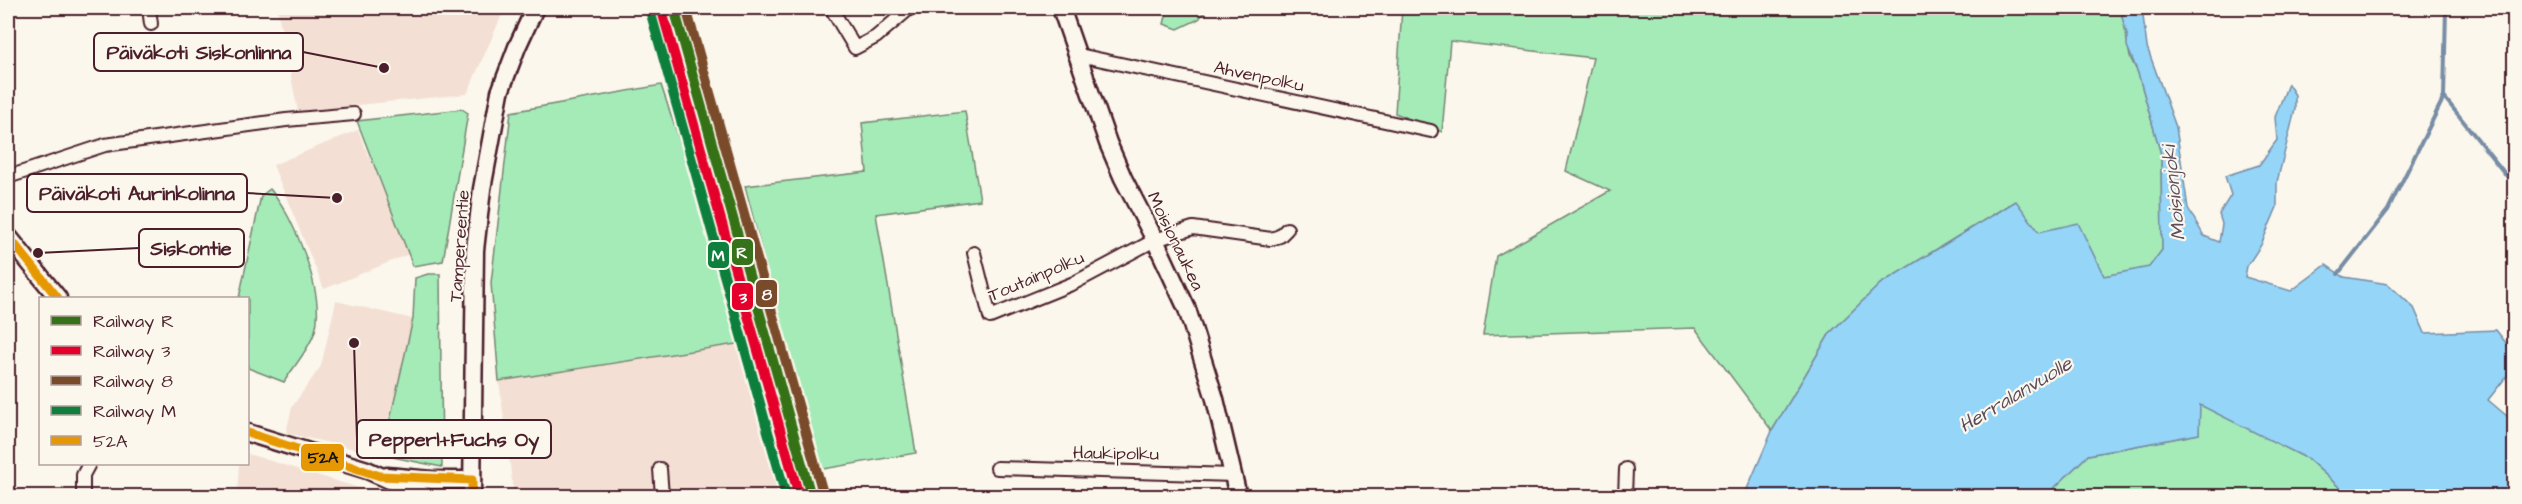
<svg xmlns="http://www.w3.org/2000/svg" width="2522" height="504" font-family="'Architects Daughter',sans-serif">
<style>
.built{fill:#f3dfd4}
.green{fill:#a4ebb8;stroke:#778572;stroke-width:1.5}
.water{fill:#95d5f7;stroke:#778ca5;stroke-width:1.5}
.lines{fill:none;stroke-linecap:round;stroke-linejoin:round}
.stream{stroke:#778ca5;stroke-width:4}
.street-casing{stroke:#4a1f2b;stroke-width:16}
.secondary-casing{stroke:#4a1f2b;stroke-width:21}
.street{stroke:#fbf7ec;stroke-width:12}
.secondary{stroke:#fbf7ec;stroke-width:16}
.bus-1-casing{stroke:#fbf7ec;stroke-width:14}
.bus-1{stroke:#e69804;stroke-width:9}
.rail-1-casing{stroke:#fbf7ec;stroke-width:15}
.rail-2-casing{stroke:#fbf7ec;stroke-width:15}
.rail-3-casing{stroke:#fbf7ec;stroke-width:15}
.rail-4-casing{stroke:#fbf7ec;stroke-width:15}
.rail-1{stroke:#357219;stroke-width:10}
.rail-2{stroke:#e4002b;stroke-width:10}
.rail-3{stroke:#7a4b2a;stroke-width:10}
.rail-4{stroke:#0e7f3c;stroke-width:10}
.labels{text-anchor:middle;stroke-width:4.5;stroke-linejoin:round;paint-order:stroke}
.street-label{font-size:18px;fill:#4a1f2b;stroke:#fbf7ec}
.water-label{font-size:20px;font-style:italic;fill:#5d4c5e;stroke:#fbf7ec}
.leader{fill:none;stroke:#4a1f2b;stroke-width:2}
.callout-dot{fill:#4a1f2b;stroke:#fbf7ec;stroke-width:2}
.callout{fill:#fbf7ec;stroke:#4a1f2b;stroke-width:2}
.callout-label{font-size:20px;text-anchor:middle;font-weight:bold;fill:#4a1f2b}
.line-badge{stroke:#fbf7ec;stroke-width:2}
.badge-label{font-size:16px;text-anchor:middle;font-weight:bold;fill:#fff}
.pale-badge-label{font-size:16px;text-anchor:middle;font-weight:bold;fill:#111}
</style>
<rect width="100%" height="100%" fill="#fbf7ec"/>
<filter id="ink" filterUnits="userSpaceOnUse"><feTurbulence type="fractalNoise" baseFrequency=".0167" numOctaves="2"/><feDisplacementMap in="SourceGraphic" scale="12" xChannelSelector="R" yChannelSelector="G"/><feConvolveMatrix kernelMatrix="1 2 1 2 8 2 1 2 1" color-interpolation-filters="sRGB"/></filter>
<g filter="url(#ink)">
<!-- built -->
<g class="built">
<path d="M277,8H505L467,94L298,111Z"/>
<path d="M358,130L409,254L324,289L273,165Z"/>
<path d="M336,301L413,319L382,455L286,433L292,407L321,366Z"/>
<path d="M743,343L785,496H514L499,381Z"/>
<path d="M248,454L359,488L364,496H237L239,464H248Z"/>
</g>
<!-- green -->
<g class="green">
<path d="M1168,8H1206L1207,9L1199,19L1178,29L1164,24Z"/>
<path d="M1402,8H2121L2130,57L2138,73L2161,154L2162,250L2149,268L2104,276L2078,224L2039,232L2015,201L1880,284L1830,333L1772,431L1695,328L1483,335L1496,256L1610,191L1566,171L1593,58L1450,41L1442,132L1395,113Z"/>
<path d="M661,85L709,229L743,343L499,381L491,283L511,112Z"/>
<path d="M462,109L468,113L443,261L413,266L357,121Z"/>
<path d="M965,111L980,200L876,214L916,453L818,470L745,186L867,172L862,123Z"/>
<path d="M270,189C294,216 326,295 315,331C310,348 294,366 284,382L248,368V298H239L261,196Z"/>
<path d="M428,274H440L442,467L382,455L413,319L415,278Z"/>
<path d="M2199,404L2308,459L2349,496H2046L2088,455L2199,434Z"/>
</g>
<!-- water -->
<path class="water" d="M2125,8H2142L2147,47L2176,127L2188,208L2204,236L2219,242L2222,224L2219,214L2231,195L2225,176L2259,165L2277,140L2275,117L2288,84L2295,95V110L2277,182V207L2261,245L2247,266L2245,277L2291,291L2326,265L2344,277L2388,284L2414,308L2425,333L2496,330L2514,353V367L2488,400L2514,422V496H2349L2308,459L2200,405L2199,434L2088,455L2046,496H1744L1772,431L1830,333L1880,284L2016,201L2039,232L2078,223L2104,276L2149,267L2162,250L2161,154L2138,73L2127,46V34L2122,17Z"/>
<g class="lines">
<!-- stream -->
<g class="stream">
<path d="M2444,97L2514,185"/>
<path d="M2338,274L2388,210L2444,97L2446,8"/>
</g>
<defs>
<g id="street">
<path d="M149,8L151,24"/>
<path d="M831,8L855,48L876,37L910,8"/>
<path d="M1079,55L1431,131"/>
<path d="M8,177L105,145L286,120L354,114"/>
<path d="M974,253L990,317L1074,283L1155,240L1193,228L1271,239L1280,236L1287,229"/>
<path d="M997,468L1234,475"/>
<path d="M660,469L662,496"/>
<path d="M83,496V475L89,464"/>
<path d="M1625,496L1626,469"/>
</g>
<g id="secondary">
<path d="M1061,8L1108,143L1123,178L1155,240L1187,309L1215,399L1238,496"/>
<path d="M8,236L58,298"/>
<path d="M248,433L367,470L425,496"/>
<path d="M387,476L432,480H472"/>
<path d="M472,496L475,250L482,189L500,92L517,47L535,8"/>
</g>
</defs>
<!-- street casing -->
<use href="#street" class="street-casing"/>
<!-- secondary casing -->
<use href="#secondary" class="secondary-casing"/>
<!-- street -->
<use href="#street" class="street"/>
<!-- secondary -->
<use href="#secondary" class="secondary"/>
<defs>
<g id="bus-1">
<path d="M8,236L58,298"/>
<path d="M248,433L380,476L472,480V496"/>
</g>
</defs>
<!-- bus-1 casing -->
<use href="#bus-1" class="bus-1-casing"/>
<!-- bus-1 -->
<use href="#bus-1" class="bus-1"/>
<defs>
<path id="rail-1" d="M674,8L811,496"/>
<path id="rail-2" d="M662,11L799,496"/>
<path id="rail-3" d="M686,8L823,493"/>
<path id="rail-4" d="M651,14L786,496"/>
</defs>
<!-- rail-1 casing -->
<use href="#rail-1" class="rail-1-casing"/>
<!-- rail-2 casing -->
<use href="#rail-2" class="rail-2-casing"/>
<!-- rail-3 casing -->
<use href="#rail-3" class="rail-3-casing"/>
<!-- rail-4 casing -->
<use href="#rail-4" class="rail-4-casing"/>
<!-- rail-1 -->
<use href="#rail-1" class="rail-1"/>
<!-- rail-2 -->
<use href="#rail-2" class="rail-2"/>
<!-- rail-3 -->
<use href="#rail-3" class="rail-3"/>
<!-- rail-4 -->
<use href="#rail-4" class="rail-4"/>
</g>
</g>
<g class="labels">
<!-- street labels -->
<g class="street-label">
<text transform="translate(1259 76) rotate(12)" y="6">Ahvenpolku</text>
<text transform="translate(1176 241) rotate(64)" y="6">Moisionaukea</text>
<text transform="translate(459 246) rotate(-86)" y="6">Tampereentie</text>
<text transform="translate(1036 276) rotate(-23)" y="6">Toutainpolku</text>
<text transform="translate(1116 453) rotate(1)" y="6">Haukipolku</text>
</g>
<!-- water labels -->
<g class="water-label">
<text transform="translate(2173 193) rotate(-96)" y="7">Moisionjoki</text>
<text transform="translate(2015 394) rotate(-31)" y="7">Herralanvuolle</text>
</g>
</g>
<!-- callouts -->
<path class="leader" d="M384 68L303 52M337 198L247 193M38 253L139 248M354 343L357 439"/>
<g class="callout-dot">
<circle cx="384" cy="68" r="6"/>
<circle cx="337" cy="198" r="6"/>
<circle cx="38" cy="253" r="6"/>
<circle cx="354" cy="343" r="6"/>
</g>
<g class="callout">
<rect x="94" y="33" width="209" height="38" rx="6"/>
<rect x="27" y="174" width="220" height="38" rx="6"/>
<rect x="139" y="229" width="105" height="38" rx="6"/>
<rect x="357" y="420" width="194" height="38" rx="6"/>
</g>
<g class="callout-label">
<text x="199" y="59">Päiväkoti Siskonlinna</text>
<text x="137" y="200">Päiväkoti Aurinkolinna</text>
<text x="191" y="255">Siskontie</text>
<text x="454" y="446">Pepperl+Fuchs Oy</text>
</g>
<g class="line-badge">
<rect x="731" y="238" width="23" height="28" rx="6" fill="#357219"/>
<rect x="707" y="241" width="23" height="28" rx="6" fill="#0e7f3c"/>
<rect x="755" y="279" width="23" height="29" rx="6" fill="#7a4b2a"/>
<rect x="731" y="282" width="23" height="29" rx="6" fill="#e4002b"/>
<rect x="300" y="443" width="45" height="29" rx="6" fill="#e69804"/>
</g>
<g class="badge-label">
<text x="742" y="258">R</text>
<text x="718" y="261">M</text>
<text x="767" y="300">8</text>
<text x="743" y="303">3</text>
</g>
<g class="pale-badge-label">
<text x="323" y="463">52A</text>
</g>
<!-- margin -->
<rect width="2522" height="504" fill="none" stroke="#fbf7ec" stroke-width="30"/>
<rect x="15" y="15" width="2492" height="474" fill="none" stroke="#4a1f2b" stroke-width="2" filter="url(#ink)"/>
<!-- legend -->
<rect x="39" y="297" width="210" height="168" fill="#fbf7ec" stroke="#b4a19f" stroke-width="1.5"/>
<rect x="51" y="316" width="30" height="9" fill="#357219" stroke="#b4a19f" stroke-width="1.5"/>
<text x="93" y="327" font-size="18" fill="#4a1f2b">Railway R</text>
<rect x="51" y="346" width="30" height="9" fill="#e4002b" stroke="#b4a19f" stroke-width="1.5"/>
<text x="93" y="357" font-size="18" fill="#4a1f2b">Railway 3</text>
<rect x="51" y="376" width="30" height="9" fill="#7a4b2a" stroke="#b4a19f" stroke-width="1.5"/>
<text x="93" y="387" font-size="18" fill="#4a1f2b">Railway 8</text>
<rect x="51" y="406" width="30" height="9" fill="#0e7f3c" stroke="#b4a19f" stroke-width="1.5"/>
<text x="93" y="417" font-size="18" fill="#4a1f2b">Railway M</text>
<rect x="51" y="436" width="30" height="9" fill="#e69804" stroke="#b4a19f" stroke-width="1.5"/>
<text x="93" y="447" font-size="18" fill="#4a1f2b">52A</text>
</svg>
